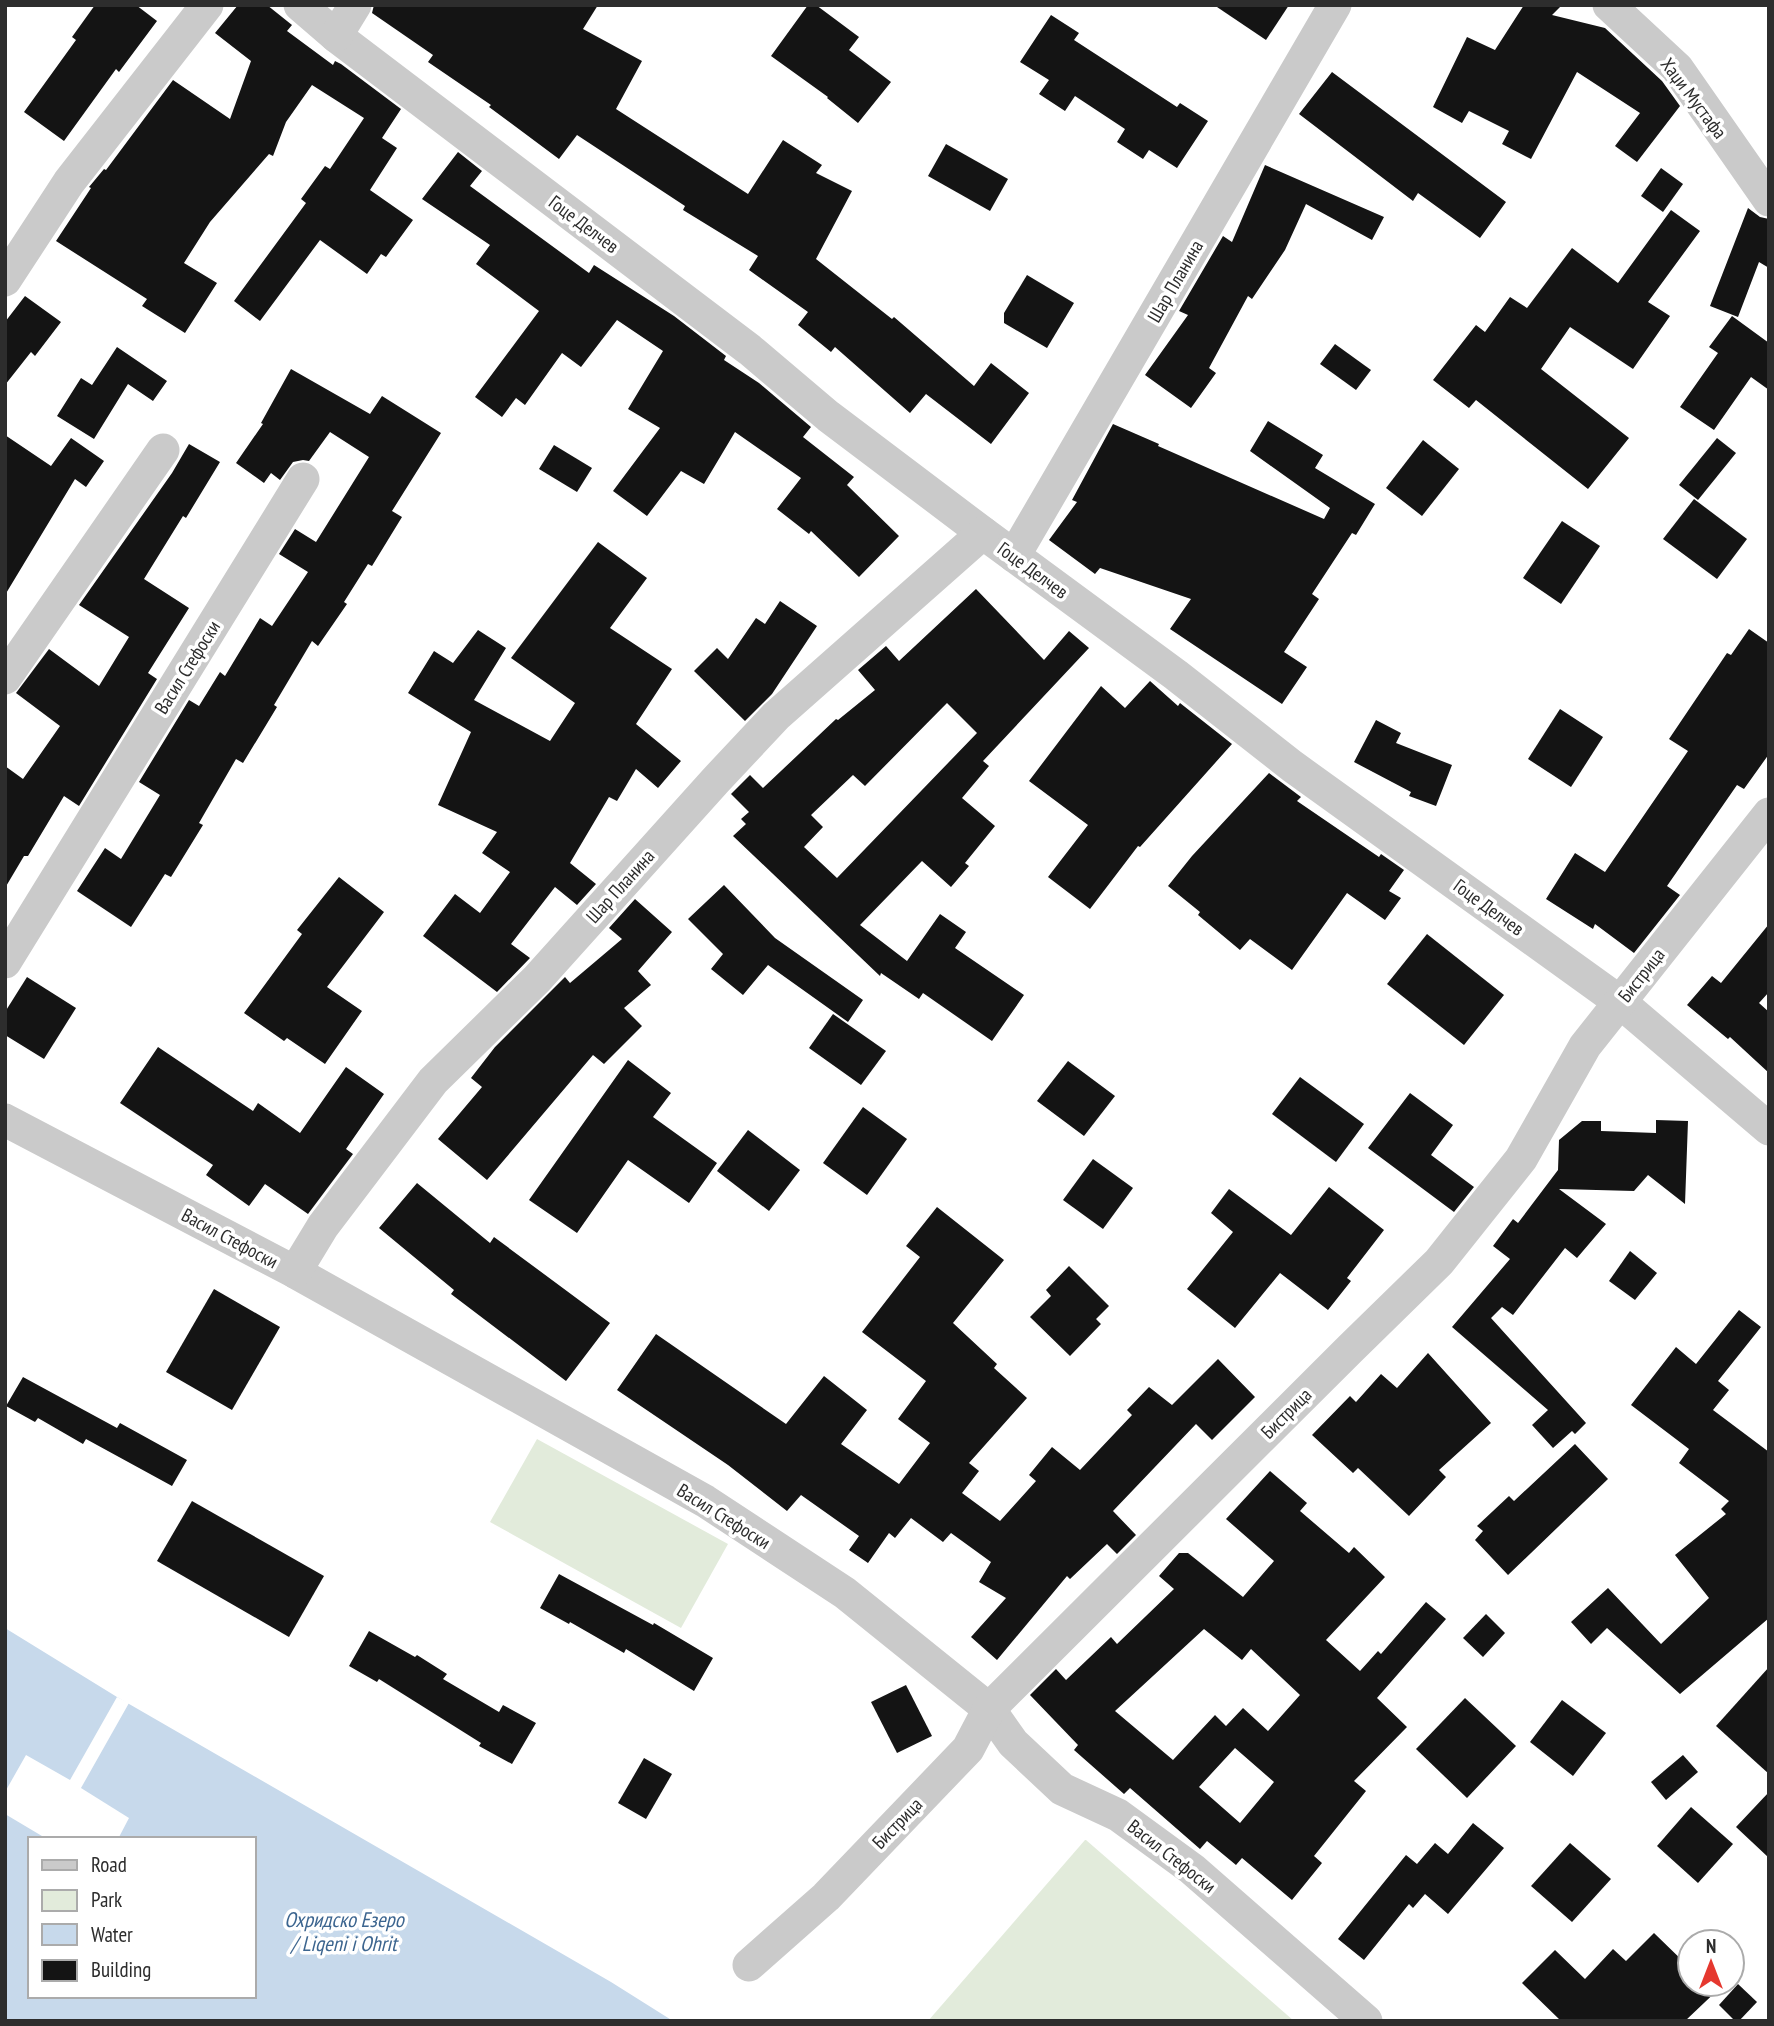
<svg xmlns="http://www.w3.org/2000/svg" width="1774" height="2026" font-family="'PT Sans Narrow',sans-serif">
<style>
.green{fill:#e2ebdb}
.water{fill:#c7d9eb;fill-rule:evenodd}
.pier{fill:#fff}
.building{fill:#141414;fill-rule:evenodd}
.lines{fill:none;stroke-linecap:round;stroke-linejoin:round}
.street{stroke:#cacaca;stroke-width:33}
.labels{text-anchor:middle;stroke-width:7;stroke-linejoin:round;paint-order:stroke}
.street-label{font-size:19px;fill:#2d2d2d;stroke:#fff}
.water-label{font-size:21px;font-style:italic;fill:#3c658f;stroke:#fff}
</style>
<rect width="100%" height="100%" fill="#fff"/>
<!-- green -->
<g class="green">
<path d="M537,1439L728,1544L681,1628L490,1522Z"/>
<path d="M1085,1840H1086L1294,2021H928Z"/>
</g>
<!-- water -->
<path class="water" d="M5,1628L117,1697L611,1982L673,2021H5ZM30,1839H254V1996H30Z"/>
<!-- pier -->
<path class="pier" d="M117,1697L129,1703L81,1788L129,1818L118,1839H47L5,1814V1792L26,1755L70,1780Z"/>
<!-- building -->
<g class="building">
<path d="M95,5H136L157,21L119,72L116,69L64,141L24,112L76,40L72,37Z"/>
<path d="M238,5H267L292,25L287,31L333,65L335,61L341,64L401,109L382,138L397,148L370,190L413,220L386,257L381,254L367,274L320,240L260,321L234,301L306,203L301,199L325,166L330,169L364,118L312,85L286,122L273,156L269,154L210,222L184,263L217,283L185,333L142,306L147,299L56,241L91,188L89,187L104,169L106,170L173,80L230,119L251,61L215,33Z"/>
<path d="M374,5H598L583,29L642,61L616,109L748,194L783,140L822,165L816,173L852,191L816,259L892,319L894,317L974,386L991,363L1029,393L991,444L926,394L910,413L835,347L831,352L798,325L808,312L749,270L758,256L683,210L685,206L577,135L559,159L489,107L491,105L428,62L433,55L372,13Z"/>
<path d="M808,5H816L859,37L849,50L891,82L858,123L827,98L828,97L771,56Z"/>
<path d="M1214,5H1289L1266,40Z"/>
<path d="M1524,5H1562L1552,15L1605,28L1662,81L1680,106L1637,162L1615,146L1640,113L1577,72L1531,159L1502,144L1509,131L1469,111L1462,123L1433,107L1467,37L1495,50Z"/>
<path d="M1051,15L1079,33L1074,40L1177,107L1180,103L1208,121L1177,168L1149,150L1143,159L1117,142L1125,129L1075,96L1065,111L1039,94L1049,80L1020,62Z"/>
<path d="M1332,72L1506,202L1480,238L1418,193L1413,201L1299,114Z"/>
<path d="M946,144L1008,179L990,211L928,176Z"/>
<path d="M458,152L482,171L470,186L589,273L594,265L674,316L726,356L724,360L759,383L811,427L803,437L854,477L847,485L899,536L859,577L811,531L809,534L777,509L801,478L735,432L704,484L681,471L647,516L613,491L660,428L628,409L663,351L617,320L581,367L562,353L525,405L516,398L502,417L475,397L539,311L476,264L490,245L422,199Z"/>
<path d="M1265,165L1384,217L1372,240L1306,204L1285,250L1252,299L1248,296L1209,368L1216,373L1191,408L1145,375L1188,315L1179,311L1223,236L1232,242Z"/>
<path d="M1661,168L1683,184L1663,212L1641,196Z"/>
<path d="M1748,208L1760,217L1769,219V268L1759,262L1738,317L1710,306Z"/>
<path d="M1671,210L1700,231L1648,302L1670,316L1633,369L1570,327L1541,369L1629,438L1588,489L1476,400L1469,408L1433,380L1476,325L1485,332L1510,297L1527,308L1572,248L1618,283Z"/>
<path d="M1027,275L1074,303L1047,348L1004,323V313Z"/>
<path d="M25,296L61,322L35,356L31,352L5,385V322Z"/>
<path d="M1732,316L1769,343V390L1751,377L1714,430L1680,407L1718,353L1709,347Z"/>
<path d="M1335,344L1371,370L1356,390L1320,364Z"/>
<path d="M117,347L167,381L153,401L128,384L94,439L57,416L81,378L92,385Z"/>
<path d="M291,369L370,414L382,396L441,433L392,511L402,517L372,566L368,564L344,602L347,604L318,646L312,641L274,705L277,707L243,763L236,759L199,823L203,825L171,877L165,874L131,927L77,891L105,848L121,859L160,795L139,782L189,700L199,706L220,672L225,676L260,618L272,626L308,572L279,554L295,529L316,542L369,457L330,432L309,461L303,460L293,462L280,480L271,473L264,483L236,463L263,424L261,423Z"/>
<path d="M1268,421L1323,455L1315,468L1375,504L1356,535L1352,533L1312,594L1319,599L1284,652L1307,667L1282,704L1170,629L1191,599L1100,568L1095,574L1049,540L1077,502L1072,500L1113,424L1159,444L1158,446L1324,519L1330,508L1250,451Z"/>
<path d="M5,435L51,466L71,438L104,461L86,487L75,479L5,595Z"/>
<path d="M1717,438L1736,453L1698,500L1679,485Z"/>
<path d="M1423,440L1459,469L1422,516L1386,488Z"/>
<path d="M189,444L220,462L186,518L183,516L144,579L189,608L148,673L157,679L79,806L64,796L28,856H24L5,888V766L23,779L60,726L16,693L49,649L99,686L129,637L79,605L172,473Z"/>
<path d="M554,445L592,468L577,492L539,469Z"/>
<path d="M1694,499L1747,539L1717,579L1663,539Z"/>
<path d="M1562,521L1600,546L1561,604L1523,578Z"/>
<path d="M598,542L647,578L610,628L672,669L636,724L681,761L658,788L636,769L617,801L609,797L570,863L596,884L577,905L555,887L511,944L530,958L497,992L423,936L455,894L480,913L510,872L482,853L497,832L438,805L471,732L408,693L434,651L453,663L478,630L506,648L474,700L550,741L575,703L511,658Z"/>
<path d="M976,589L1044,660L1069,631L1089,648L983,761L989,766L962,798L995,826L965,863L969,866L951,887L922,861L860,925L907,961L940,914L966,932L955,948L1024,995L992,1041L923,993L919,999L881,973L880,976L733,836L746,824L741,819L749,812L731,794L750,775L763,788L836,719L838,720L875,690L858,670L886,646L899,661ZM947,703L977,733L837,878L804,847L823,827L811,815L853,775L865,786Z"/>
<path d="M780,601L817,626L772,694L745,721L694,671L717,648L728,659L756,618L765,624Z"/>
<path d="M1749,629L1769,643V754L1744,789L1737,785L1667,886L1680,895L1634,953L1595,924L1593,929L1546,899L1575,853L1605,872L1688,751L1669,739L1727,653L1731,655Z"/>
<path d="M1150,681L1178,706L1180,703L1232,744L1140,847L1138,846L1090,909L1048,877L1088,825L1029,781L1101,686L1125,708Z"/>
<path d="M1560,709L1603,737L1571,787L1528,759Z"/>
<path d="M1376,720L1401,733L1396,743L1452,765L1436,806L1409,796L1411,792L1354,762Z"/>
<path d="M1269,773L1301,797L1297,801L1379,857L1381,854L1404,870L1389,891L1401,898L1385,920L1347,893L1292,970L1250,939L1240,950L1198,915L1200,912L1168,886L1192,856Z"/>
<path d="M339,877L384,912L327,987L362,1011L325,1064L287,1038L284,1041L244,1013L302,934L297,930Z"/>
<path d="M724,885L775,938L863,1000L848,1022L768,965L743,995L711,969L723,954L688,919Z"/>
<path d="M635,899L672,932L638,971L651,985L624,1008L642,1026L604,1064L593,1055L487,1180L438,1139L482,1087L471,1078L495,1047L565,977L570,983L622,939L609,928Z"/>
<path d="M1769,924V992L1759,1003L1769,1012V1073L1730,1037L1728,1039L1687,1005L1712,976L1721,983Z"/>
<path d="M1427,934L1504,995L1464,1045L1387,984Z"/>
<path d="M27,977L76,1008L44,1059L5,1035V1012Z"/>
<path d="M833,1014L886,1051L861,1085L809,1048Z"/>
<path d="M158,1047L253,1111L258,1103L300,1133L346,1067L384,1094L346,1149L353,1154L308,1214L265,1184L249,1206L206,1175L213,1165L120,1103Z"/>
<path d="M628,1060L671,1093L653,1117L717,1163L689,1203L628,1160L577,1233L529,1200Z"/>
<path d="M1068,1061L1115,1096L1084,1136L1037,1101Z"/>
<path d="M1300,1077L1364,1124L1336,1162L1272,1114Z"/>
<path d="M1410,1093L1453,1125L1431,1155L1474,1187L1454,1212L1368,1148Z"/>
<path d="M863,1107L907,1139L867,1195L823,1163Z"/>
<path d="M1656,1120L1688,1121L1685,1204L1648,1175L1634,1191L1559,1189L1606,1224L1577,1258L1565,1248L1513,1315L1502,1307L1491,1318L1586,1423L1575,1434L1572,1431L1553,1448L1532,1425L1548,1410L1452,1327L1510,1259L1493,1246L1513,1219L1518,1223L1558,1170L1559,1140L1582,1121H1601V1131L1656,1133Z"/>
<path d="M748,1130L800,1170L769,1211L717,1171Z"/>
<path d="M1093,1159L1133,1188L1103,1229L1063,1200Z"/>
<path d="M417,1183L490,1243L494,1237L610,1323L566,1381L451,1294L454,1290L379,1228Z"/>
<path d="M1329,1187L1384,1230L1347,1278L1351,1281L1328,1310L1280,1273L1235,1328L1187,1289L1233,1232L1211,1213L1229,1189L1291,1235Z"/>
<path d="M937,1207L1004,1260L953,1323L997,1364L994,1368L1027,1398L969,1463L979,1471L962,1493L1000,1521L1036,1481L1029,1475L1052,1447L1080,1470L1132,1415L1127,1410L1149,1387L1172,1405L1218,1359L1255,1397L1212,1440L1196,1424L1113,1511L1136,1535L1117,1554L1107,1544L1070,1579L1067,1576L997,1660L971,1637L1006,1598L979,1582L991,1562L951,1533L943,1542L911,1518L895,1538L889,1533L868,1563L849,1550L859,1536L801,1495L787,1511L728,1465L617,1390L656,1334L786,1424L824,1376L867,1410L841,1444L899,1484L930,1443L898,1419L926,1381L862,1332L920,1257L906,1246Z"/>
<path d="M1630,1251L1657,1273L1635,1300L1609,1281Z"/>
<path d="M1069,1266L1109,1306L1096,1319L1101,1324L1070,1356L1030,1317L1051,1296L1046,1290Z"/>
<path d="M214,1289L280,1327L232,1410L166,1372Z"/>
<path d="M1739,1310L1761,1327L1718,1381L1729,1390L1713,1410L1769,1452V1618L1680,1694L1607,1628L1591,1644L1571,1622L1608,1588L1661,1644L1709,1598L1675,1555L1726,1514L1721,1509L1729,1501L1679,1463L1689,1449L1631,1405L1676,1347L1696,1364Z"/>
<path d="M1428,1353L1491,1423L1439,1470L1446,1477L1409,1516L1358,1468L1353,1473L1312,1435L1350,1396L1356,1402L1381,1374L1397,1388Z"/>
<path d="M23,1377L117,1428L120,1423L187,1460L172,1486L86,1439L83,1444L38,1418L35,1422L6,1406Z"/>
<path d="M1575,1444L1608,1479L1508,1575L1475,1540L1483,1531L1477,1526L1509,1496L1514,1501Z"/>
<path d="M1270,1471L1307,1503L1300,1511L1349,1553L1354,1547L1385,1577L1326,1640L1360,1671L1378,1651L1381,1654L1426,1602L1446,1619L1377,1698L1407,1727L1354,1781L1366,1791L1314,1856L1322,1863L1292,1900L1242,1858L1236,1865L1207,1841L1200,1849L1130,1788L1124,1794L1074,1750L1078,1745L1030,1695L1056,1669L1066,1680L1111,1637L1117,1644L1174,1589L1159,1576L1179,1553H1188L1243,1597L1274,1561L1226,1519ZM1204,1629L1242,1660L1251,1649L1300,1695L1268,1731L1243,1708L1226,1726L1215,1715L1173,1760L1115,1711ZM1235,1748L1274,1782L1240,1823L1199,1787Z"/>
<path d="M192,1501L324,1576L289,1637L157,1561Z"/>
<path d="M559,1574L653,1625L654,1623L713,1658L694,1691L626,1649L624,1653L570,1622L569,1624L540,1608Z"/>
<path d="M1486,1614L1505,1633L1483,1657L1463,1638Z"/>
<path d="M369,1631L415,1657L417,1655L447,1674L443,1679L499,1712L503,1705L536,1723L512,1764L479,1746L481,1743L379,1679L377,1682L349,1666Z"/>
<path d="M1769,1667V1774L1716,1726Z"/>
<path d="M906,1685L932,1736L897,1753L871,1702Z"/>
<path d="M1465,1698L1516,1746L1467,1798L1416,1749Z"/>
<path d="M1562,1700L1606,1733L1573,1776L1530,1742Z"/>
<path d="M1683,1755L1698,1772L1666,1800L1651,1782Z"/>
<path d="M644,1758L672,1774L646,1819L618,1803Z"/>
<path d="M1769,1792V1858L1736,1827Z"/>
<path d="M1691,1807L1733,1844L1698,1883L1657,1846Z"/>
<path d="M1473,1823L1504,1848L1448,1914L1425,1894L1413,1908L1409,1904L1364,1960L1338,1939L1406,1855L1417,1864L1435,1843L1448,1854Z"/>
<path d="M1570,1843L1611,1879L1572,1922L1531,1886Z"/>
<path d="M1654,1933L1690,1968V1984H1724L1685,2021H1561L1522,1983L1555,1950L1585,1979L1613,1949L1626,1961Z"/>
<path d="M1738,1984L1757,2002L1739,2021H1735L1719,2005Z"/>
</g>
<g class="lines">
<!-- street -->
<g class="street">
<path d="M300,5L336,36L750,350L828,416L983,533L1176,675L1292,766L1620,1002L1769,1129"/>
<path d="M1609,5L1677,68L1769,200"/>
<path d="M336,36L355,5"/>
<path d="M5,280L69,182L207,5"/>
<path d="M1014,556L1335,5"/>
<path d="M5,678L163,450"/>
<path d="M5,962L303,479"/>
<path d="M5,1120L295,1272L705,1501L845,1593L989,1709L1013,1743L1062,1789L1118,1815L1192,1869L1366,2021"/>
<path d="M295,1272L323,1226L433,1081L537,979L716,780L776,716L983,533"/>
<path d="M749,1965L826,1897L968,1749L989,1709L1350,1349L1439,1262L1521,1159L1585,1046L1769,814"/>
</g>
</g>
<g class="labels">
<!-- street labels -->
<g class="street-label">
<text transform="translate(1694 98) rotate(53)" y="7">Хаџи Мустафа</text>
<text transform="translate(584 224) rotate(37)" y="7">Гоце Делчев</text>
<text transform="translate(1175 281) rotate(-60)" y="7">Шар Планина</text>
<text transform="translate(1033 570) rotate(36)" y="7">Гоце Делчев</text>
<text transform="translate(187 667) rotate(-58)" y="7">Васил Стефоски</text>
<text transform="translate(620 886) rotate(-48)" y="7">Шар Планина</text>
<text transform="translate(1489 907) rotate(36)" y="7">Гоце Делчев</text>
<text transform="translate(1641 975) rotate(-52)" y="7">Бистрица</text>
<text transform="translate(230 1238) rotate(28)" y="7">Васил Стефоски</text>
<text transform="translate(1286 1413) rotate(-45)" y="7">Бистрица</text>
<text transform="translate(724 1516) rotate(32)" y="7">Васил Стефоски</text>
<text transform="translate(897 1823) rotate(-46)" y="7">Бистрица</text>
<text transform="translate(1172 1856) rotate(38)" y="7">Васил Стефоски</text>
</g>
<!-- water labels -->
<g class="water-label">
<text x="344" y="1927">Охридско Езеро<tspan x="344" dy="24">/ Liqeni i Ohrit</tspan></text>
</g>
</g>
<!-- border -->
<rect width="1774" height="2026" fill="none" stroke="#2d2d2d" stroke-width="14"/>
<!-- legend -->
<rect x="28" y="1837" width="228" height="161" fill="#ffffff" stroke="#ababab" stroke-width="2"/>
<rect x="42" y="1860" width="35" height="10" fill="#cacaca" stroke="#ababab" stroke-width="2"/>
<text x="91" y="1872" font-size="21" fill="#2d2d2d">Road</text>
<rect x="42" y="1890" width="35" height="21" fill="#e2ebdb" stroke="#ababab" stroke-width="2"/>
<text x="91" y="1907" font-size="21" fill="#2d2d2d">Park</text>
<rect x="42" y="1924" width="35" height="21" fill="#c7d9eb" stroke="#ababab" stroke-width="2"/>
<text x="91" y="1942" font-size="21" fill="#2d2d2d">Water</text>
<rect x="42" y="1960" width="35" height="21" fill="#141414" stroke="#ababab" stroke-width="2"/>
<text x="91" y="1977" font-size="21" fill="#2d2d2d">Building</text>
<!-- north arrow -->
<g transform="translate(1711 1963)"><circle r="33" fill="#ffffff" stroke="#ababab" stroke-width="2"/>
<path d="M0-5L12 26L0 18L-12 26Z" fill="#e5382f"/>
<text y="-10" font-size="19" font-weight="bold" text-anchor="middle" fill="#2d2d2d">N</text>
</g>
</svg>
